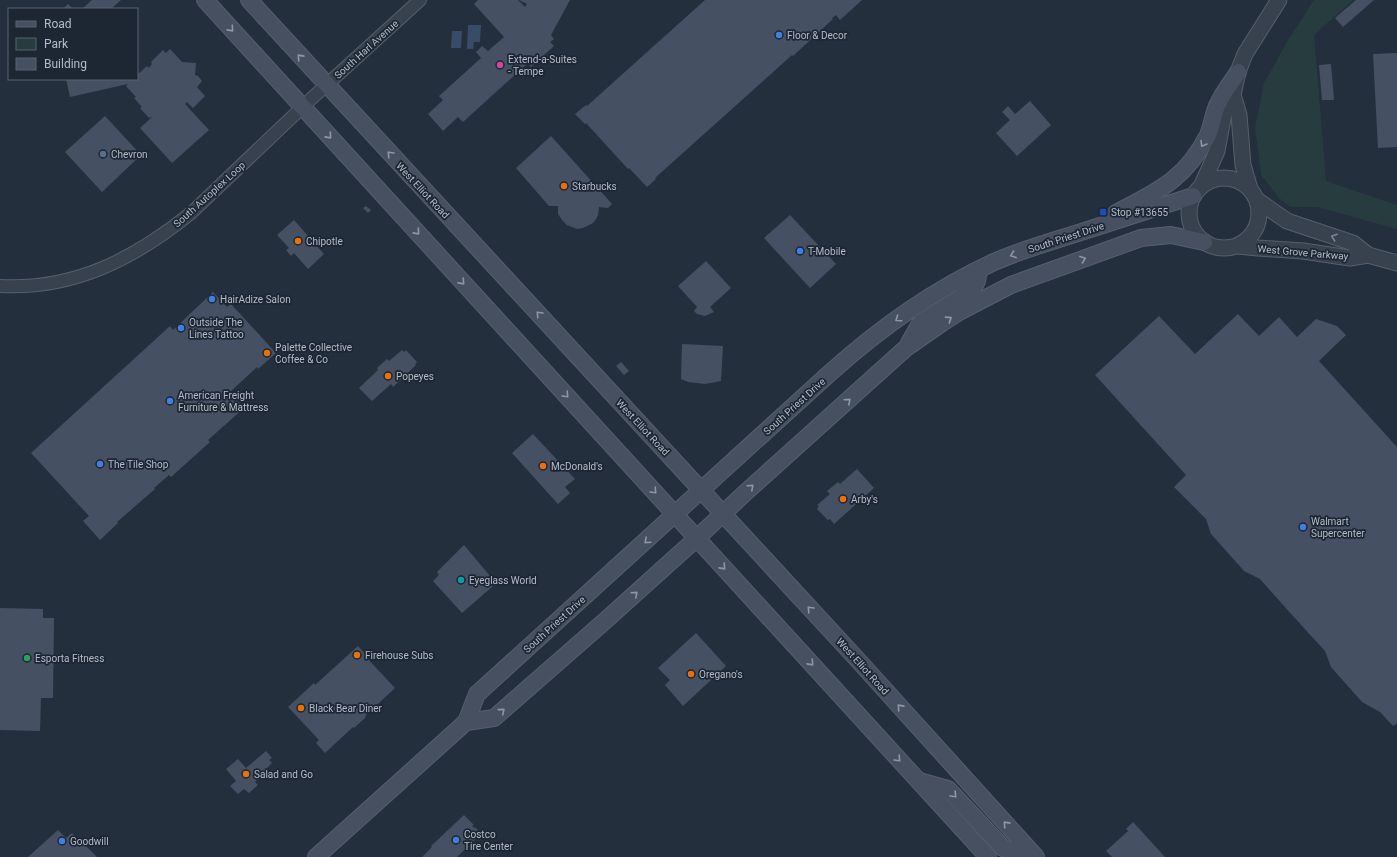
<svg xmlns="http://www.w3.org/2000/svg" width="1397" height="857" font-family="Roboto,sans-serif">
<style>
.green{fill:#263c3f}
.water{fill:#394c67}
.building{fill:#455162}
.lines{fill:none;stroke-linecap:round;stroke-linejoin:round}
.minor-casing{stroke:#565f6c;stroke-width:14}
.tertiary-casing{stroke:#565f6c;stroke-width:17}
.secondary-casing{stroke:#565f6c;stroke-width:18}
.minor{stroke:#38414e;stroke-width:12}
.tertiary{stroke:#38414e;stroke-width:15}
.secondary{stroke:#465061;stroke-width:16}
.oneway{stroke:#8e96a5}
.oneway2{stroke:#7c8592}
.shop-dot{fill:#3f7fe0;stroke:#1d2633;stroke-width:1.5}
.hotel-dot{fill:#d1479c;stroke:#1d2633;stroke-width:1.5}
.service-dot{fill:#5c6f8a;stroke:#1d2633;stroke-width:1.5}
.food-dot{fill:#e8710a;stroke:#1d2633;stroke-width:1.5}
.transit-dot{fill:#1a4fb4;stroke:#1d2633;stroke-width:1.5}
.culture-dot{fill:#0f9aa8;stroke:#1d2633;stroke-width:1.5}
.leisure-dot{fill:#2e9e5b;stroke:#1d2633;stroke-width:1.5}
.labels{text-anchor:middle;stroke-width:3.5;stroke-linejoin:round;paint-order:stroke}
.poi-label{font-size:10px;fill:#b4bcc9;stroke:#1d2633;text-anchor:start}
.street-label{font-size:10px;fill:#b4bcc9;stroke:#1d2633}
</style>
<rect width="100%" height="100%" fill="#242f3e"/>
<!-- green -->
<path class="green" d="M1314,0H1353L1314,35L1326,181L1397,205V229L1317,207H1290L1279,198L1261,175L1255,128L1264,83L1287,42Z"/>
<!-- water -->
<g class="water">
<path d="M468,25H481L480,42H474L473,49H467Z"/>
<path d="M452,31H462L461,48H451Z"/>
</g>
<!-- building -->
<g class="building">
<path d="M92,0H121L111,9H82Z"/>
<path d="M478,0H518L525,7L527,4L519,0H570L551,35L554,39L550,42L554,46L531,67L528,63L463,122L458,117L443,131L428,114L443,100L439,96L481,58L476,52L482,46L488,51L504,37L474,4Z"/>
<path d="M705,0H862L840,20L836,15L832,18L833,19L793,56L792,55L655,178L656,179L647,187L629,168L628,169L586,123L585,124L575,114L586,105L587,106Z"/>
<path d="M1356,0H1374L1343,27L1335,18Z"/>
<path d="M68,4L73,9H63Z"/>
<path d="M170,49L182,62L196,63L195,75L198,76L202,81L197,87L205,96L193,108L187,102L185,104L209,130L172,163L140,128L153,116L149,118L140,108L142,107L134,98L136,97L126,86L128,84L70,97L66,79H137V75L147,66L149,68L152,64L151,62L163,50L166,53Z"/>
<path d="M1397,53V147L1378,148L1373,54Z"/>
<path d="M1331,64L1334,100H1322L1319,65Z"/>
<path d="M1030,101L1051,125L1017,156L996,133L1010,120L1002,112L1008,106L1015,114Z"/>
<path d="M105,116L141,155L102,192L65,152Z"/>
<path d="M551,136L612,204L608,208L599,207L598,215L596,219L593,223L583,228L577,229L567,225L562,220L558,214V206H549L516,168Z"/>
<path d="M366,206L371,210L368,213L363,208Z"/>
<path d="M790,215L836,264L810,288L764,238Z"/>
<path d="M294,220L324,254L308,269L294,253L291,256L286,250L289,248L277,235Z"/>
<path d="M706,261L731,288L710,307L714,312L705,316L697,314L694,311L697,307L678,286Z"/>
<path d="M213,292L227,307L231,304L276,353L258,369L257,367L230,392L244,408L208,440L210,442L171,477L169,475L154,488L155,489L117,522L118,523L100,540L83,521L89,516L31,453L170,326L173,330Z"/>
<path d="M1238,314L1259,336L1279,317L1297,337L1316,319L1337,326L1346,335L1319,361L1397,447V723L1393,726L1380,712L1362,702L1331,667L1325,651L1293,616L1260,579L1244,571L1211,534L1206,519L1174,487L1186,475L1095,375L1159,316L1195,354Z"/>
<path d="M682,344L723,346L721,381L705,384L688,382L681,379Z"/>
<path d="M402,350L404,352L406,350L417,362L415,364L416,365L393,387L391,384L372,401L359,388L378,370L377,368L387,359L389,361Z"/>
<path d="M621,362L629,371L624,375L616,366Z"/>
<path d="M533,434L575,479L565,487L570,493L558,504L512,453Z"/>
<path d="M857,469L874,488L834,524L830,519L828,520L817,509L819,506L817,505L830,494L827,491L838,482L840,484Z"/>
<path d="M464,545L490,576L487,579L493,586L462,613L433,581L439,575L437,572Z"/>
<path d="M0,608L43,609V618H54L53,698H41L40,731L0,730Z"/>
<path d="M696,633L726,666L683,706L665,685L670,680L658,668Z"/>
<path d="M358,646L366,655L365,656L395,688L365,716L366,717L354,728L353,727L325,753L316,743L319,740L288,707L314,683L315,685Z"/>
<path d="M266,751L272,758L269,760L272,763L265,770L266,771L255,782L258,785L249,793L244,789L238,794L230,786L236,781L226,769L238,759L246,768Z"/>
<path d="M464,815L474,825L472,826L474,828L475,827L481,834L457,857H422L432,847L431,846Z"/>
<path d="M1133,822L1165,857H1112L1106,851L1128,831L1126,829Z"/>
<path d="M58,830L66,838L72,833L82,844L83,843L97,857H28Z"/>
</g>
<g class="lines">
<defs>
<path id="minor" d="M0,286C74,290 134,259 191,213L311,99L420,0"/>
<g id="tertiary">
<path d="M1233,95L1239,115L1243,165L1250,189"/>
<circle cx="1224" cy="213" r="35"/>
<path d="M1201,187L1217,151L1225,108L1233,95L1238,72L1245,54L1279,0"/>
<path d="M1257,200L1287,221L1353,243L1368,255L1397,263"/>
<path d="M1238,246L1258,248L1303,251L1350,258L1368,255"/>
</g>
<g id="secondary">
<path d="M205,0L988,857"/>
<path d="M249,0L856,658L1036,857"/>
<path d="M1116,213C1158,191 1185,180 1208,135C1212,126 1213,115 1217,106C1222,94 1231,83 1238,72"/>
<path d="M909,343L921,322L960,298L974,287L977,281L979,270"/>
<path d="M466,722L494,718L606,620L697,538L746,492L906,348L942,323L961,311L1011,285L1141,238L1171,235L1204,242"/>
<path d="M919,781L948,789L1003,848L1009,850L1032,853"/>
<path d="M316,857L466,722L477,694L831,372C879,329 935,289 994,262C1021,250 1050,242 1078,233C1116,221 1155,208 1193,196"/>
</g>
</defs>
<!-- minor casing -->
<use href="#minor" class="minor-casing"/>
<!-- tertiary casing -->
<use href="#tertiary" class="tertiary-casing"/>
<!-- secondary casing -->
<use href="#secondary" class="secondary-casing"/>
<!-- minor -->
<use href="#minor" class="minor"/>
<!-- tertiary -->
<use href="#tertiary" class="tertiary"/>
<!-- secondary -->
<use href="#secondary" class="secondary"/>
</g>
<!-- one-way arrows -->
<defs><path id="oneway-chevron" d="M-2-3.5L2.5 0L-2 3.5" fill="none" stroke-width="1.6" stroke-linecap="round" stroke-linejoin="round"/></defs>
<g class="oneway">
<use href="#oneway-chevron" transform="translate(231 29) rotate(48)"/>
<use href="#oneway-chevron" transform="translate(300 57) rotate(-132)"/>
<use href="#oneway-chevron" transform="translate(329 136) rotate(48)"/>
<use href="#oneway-chevron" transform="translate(1203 144) rotate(121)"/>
<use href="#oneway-chevron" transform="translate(390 154) rotate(-133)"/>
<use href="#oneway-chevron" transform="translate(417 232) rotate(48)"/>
<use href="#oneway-chevron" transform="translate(1013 255) rotate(160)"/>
<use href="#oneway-chevron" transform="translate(1083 259) rotate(-20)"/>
<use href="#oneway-chevron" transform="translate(462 282) rotate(48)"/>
<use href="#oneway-chevron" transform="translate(539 314) rotate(-133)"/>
<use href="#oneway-chevron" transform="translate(898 319) rotate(145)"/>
<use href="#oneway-chevron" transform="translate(949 319) rotate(-33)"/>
<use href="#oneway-chevron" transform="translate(566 395) rotate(47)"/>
<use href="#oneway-chevron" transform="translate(848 401) rotate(-42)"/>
<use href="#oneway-chevron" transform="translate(751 487) rotate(-42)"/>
<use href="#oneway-chevron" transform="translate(654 491) rotate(47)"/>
<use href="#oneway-chevron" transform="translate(647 541) rotate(138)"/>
<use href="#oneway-chevron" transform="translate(723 567) rotate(48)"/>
<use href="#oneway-chevron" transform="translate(635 594) rotate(-42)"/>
<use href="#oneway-chevron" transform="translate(810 609) rotate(-133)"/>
<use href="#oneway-chevron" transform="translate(811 663) rotate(48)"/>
<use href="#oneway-chevron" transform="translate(900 707) rotate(-132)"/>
<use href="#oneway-chevron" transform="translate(502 711) rotate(-41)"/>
<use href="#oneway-chevron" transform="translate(898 759) rotate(47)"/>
<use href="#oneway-chevron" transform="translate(954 795) rotate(47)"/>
<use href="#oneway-chevron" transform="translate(1006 824) rotate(-132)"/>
</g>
<use class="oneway2" href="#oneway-chevron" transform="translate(1334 237) rotate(-161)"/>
<!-- markers -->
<g class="shop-dot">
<circle cx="779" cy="35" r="4"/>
<circle cx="800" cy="251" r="4"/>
<circle cx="212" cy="299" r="4"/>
<circle cx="181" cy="328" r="4"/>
<circle cx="170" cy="401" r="4"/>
<circle cx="100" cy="464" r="4"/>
<circle cx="1303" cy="527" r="4"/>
<circle cx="456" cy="840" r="4"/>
<circle cx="62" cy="841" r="4"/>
</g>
<circle class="hotel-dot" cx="500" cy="65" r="4"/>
<circle class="service-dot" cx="103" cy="154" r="4"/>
<g class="food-dot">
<circle cx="564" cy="186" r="4"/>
<circle cx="298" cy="241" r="4"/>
<circle cx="267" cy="353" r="4"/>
<circle cx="388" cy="376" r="4"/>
<circle cx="543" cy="466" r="4"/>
<circle cx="843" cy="499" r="4"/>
<circle cx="357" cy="655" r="4"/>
<circle cx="691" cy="674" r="4"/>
<circle cx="301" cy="708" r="4"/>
<circle cx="246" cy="774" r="4"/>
</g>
<rect class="transit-dot" x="1099" y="208" width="8" height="8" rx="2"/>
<circle class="culture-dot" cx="461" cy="580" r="4"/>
<circle class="leisure-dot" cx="27" cy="658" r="4"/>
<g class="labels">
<!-- poi labels -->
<g class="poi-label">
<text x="787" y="39">Floor &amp; Decor</text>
<text x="508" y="63">Extend-a-Suites<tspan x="508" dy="12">- Tempe</tspan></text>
<text x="111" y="158">Chevron</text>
<text x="572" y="190">Starbucks</text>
<text x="1111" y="216">Stop #13655</text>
<text x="306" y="245">Chipotle</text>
<text x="808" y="255">T-Mobile</text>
<text x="220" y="303">HairAdize Salon</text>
<text x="189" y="326">Outside The<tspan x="189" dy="12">Lines Tattoo</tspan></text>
<text x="275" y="351">Palette Collective<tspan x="275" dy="12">Coffee &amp; Co</tspan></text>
<text x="396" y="380">Popeyes</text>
<text x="178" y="399">American Freight<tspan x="178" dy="12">Furniture &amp; Mattress</tspan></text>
<text x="108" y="468">The Tile Shop</text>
<text x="551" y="470">McDonald's</text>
<text x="851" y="503">Arby's</text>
<text x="1311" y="525">Walmart<tspan x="1311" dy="12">Supercenter</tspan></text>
<text x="469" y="584">Eyeglass World</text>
<text x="365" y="659">Firehouse Subs</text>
<text x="35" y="662">Esporta Fitness</text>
<text x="699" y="678">Oregano's</text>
<text x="309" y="712">Black Bear Diner</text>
<text x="254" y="778">Salad and Go</text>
<text x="464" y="838">Costco<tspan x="464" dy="12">Tire Center</tspan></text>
<text x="70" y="845">Goodwill</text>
</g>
<!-- street labels -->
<g class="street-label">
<text transform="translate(366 49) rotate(-42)" y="4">South Harl Avenue</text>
<text transform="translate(423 190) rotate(47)" y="4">West Elliot Road</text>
<text transform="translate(209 194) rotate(-42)" y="4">South Autoplex Loop</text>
<text transform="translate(1066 237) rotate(-18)" y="4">South Priest Drive</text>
<text transform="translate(1303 252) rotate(5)" y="4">West Grove Parkway</text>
<text transform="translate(794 406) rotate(-42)" y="4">South Priest Drive</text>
<text transform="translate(643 427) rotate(47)" y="4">West Elliot Road</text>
<text transform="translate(554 624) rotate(-42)" y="4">South Priest Drive</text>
<text transform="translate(863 666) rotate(48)" y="4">West Elliot Road</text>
</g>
</g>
<!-- legend -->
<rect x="8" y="8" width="130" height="72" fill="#1d2633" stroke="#59626f"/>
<rect x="16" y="21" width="20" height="6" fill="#465061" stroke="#59626f"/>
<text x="44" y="28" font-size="12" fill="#b4bcc9">Road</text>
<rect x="16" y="38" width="20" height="12" fill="#263c3f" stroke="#59626f"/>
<text x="44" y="48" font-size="12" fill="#b4bcc9">Park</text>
<rect x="16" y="58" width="20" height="12" fill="#455162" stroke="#59626f"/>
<text x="44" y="68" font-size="12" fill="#b4bcc9">Building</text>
</svg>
